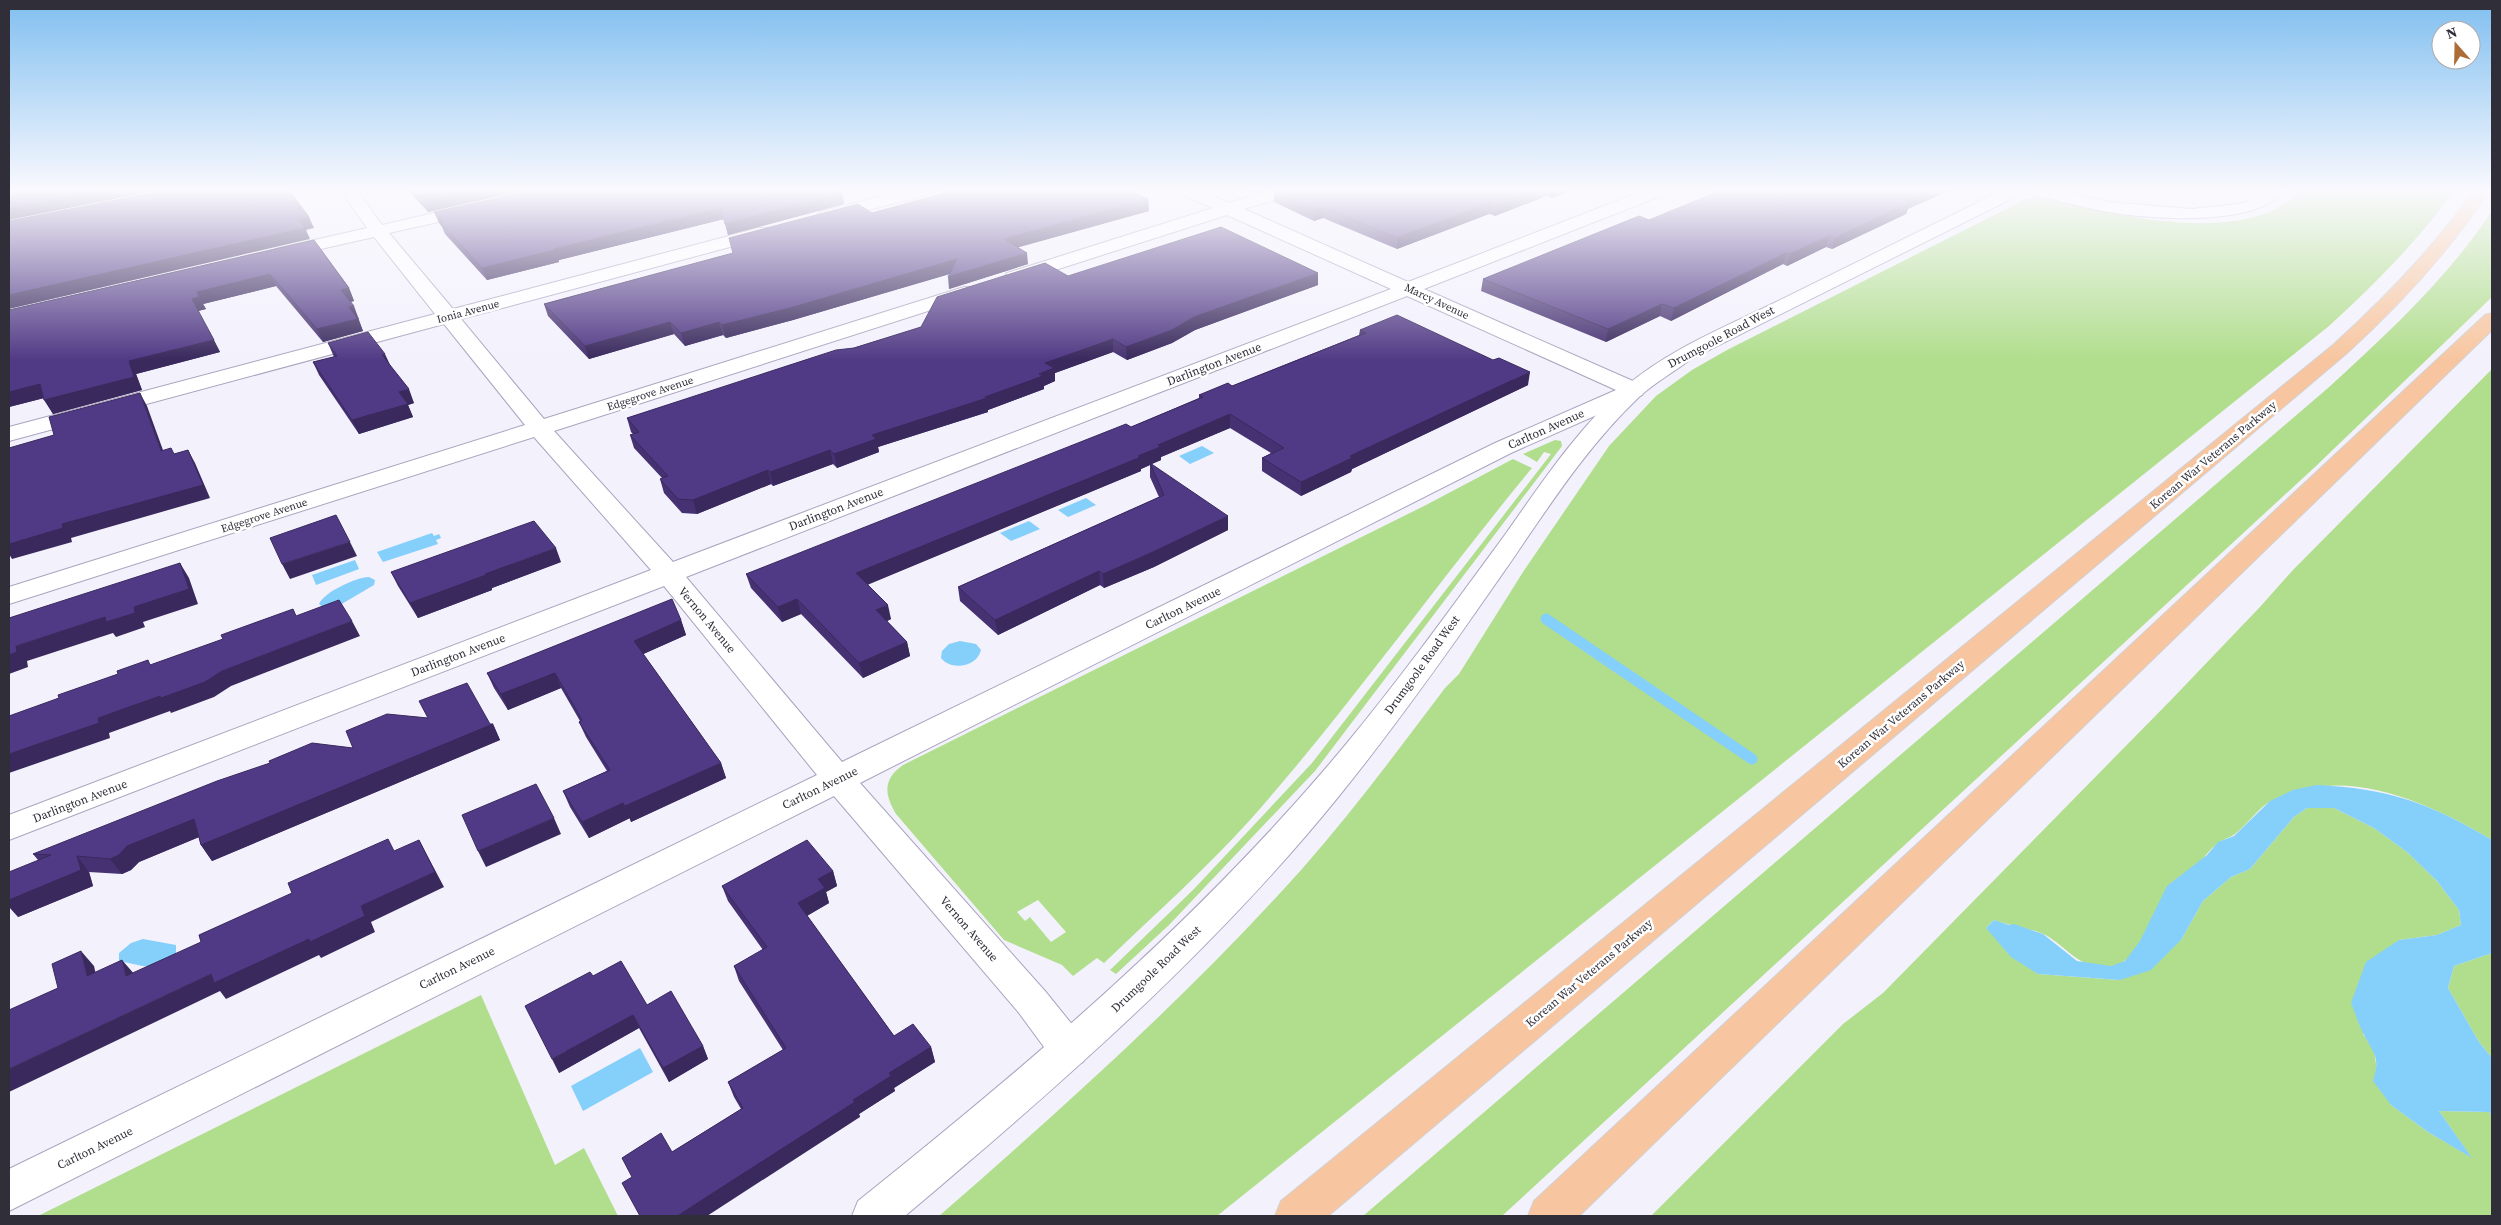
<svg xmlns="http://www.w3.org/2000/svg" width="2501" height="1225" font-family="'Source Serif 4',serif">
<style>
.green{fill:#b1de8d;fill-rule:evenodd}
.water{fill:#85cffb}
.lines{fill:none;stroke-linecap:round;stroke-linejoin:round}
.stream{stroke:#85cffb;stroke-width:11}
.minor-casing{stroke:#aaa4be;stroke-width:2}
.secondary-casing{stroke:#aaa4be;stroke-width:2}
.motorway-casing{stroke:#d1d1d3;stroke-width:2}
.minor{fill:#fff;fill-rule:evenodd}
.secondary{fill:#fff;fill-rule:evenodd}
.motorway{fill:#f7c6a0;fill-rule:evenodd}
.wall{fill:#463272}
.shaded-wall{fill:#39295d}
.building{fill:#513a85;stroke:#39295d}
.labels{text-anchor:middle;stroke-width:5;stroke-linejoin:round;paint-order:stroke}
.far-street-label{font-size:11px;fill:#302e38;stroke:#fff}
.street-label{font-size:12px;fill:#302e38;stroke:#fff}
</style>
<rect width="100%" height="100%" fill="#f3f1fc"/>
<!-- green -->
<g class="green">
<path d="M2304,189H2455C2419,240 2375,284 2329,326L1217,1216H939C1065,1106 1190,994 1302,869C1353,811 1399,749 1445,688L1459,674L1523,572L1609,446L1656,396L1692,370L1727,350L2028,198H2039C2103,212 2206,238 2269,212C2282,207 2293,197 2304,189Z"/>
<path d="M2492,211V297L2316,466L1502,1216H1363L2328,388C2388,333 2447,279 2492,211Z"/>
<path d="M2492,369V840C2428,802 2344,763 2271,801C2258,808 2247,825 2235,834C2230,838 2223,839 2218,843C2210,849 2202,860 2195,868C2182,883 2168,897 2156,913C2143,930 2136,964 2111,966C2075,970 2067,944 2041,933C2025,927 2010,926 1994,920L1986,928L2038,974L2120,980L2181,940L2203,901L2231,877L2250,869L2294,817L2307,808H2334L2374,828L2407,852L2437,881L2459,910L2461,925L2437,935L2399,940L2363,1034L2374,1050L2377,1071L2391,1105L2428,1132L2471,1157L2439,1111L2489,1112L2492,1117V1216H1651L1843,1024L1883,993L2171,700L2259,608L2293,570Z"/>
<path d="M1555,440L1561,441L1562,446L1315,771L1169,925L1116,974L1110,970L1193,890L1312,763L1551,454L1544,452L1537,462L1523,454Z"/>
<path d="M1513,459L1532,468C1436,584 1350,707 1250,820C1205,870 1153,916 1104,963L1097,958L1073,976L1062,965L1004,940L896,814C884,794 883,779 903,765L1426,505ZM1038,900L1066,932L1051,942L1030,917L1025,921L1017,912Z"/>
<path d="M2492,953V1058L2479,1042L2448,988L2454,966Z"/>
<path d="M481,995L555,1165L584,1148L618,1216H38Z"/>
</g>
<!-- water -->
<g class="water">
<path d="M1202,446L1214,453L1190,464L1179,456Z"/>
<path d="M1086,498L1096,505L1068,517L1058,510Z"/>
<path d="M1029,521L1040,529L1011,541L1000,533Z"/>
<path d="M432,533L434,536L439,534L441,538L436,540L438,544L383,562L377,552Z"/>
<path d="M355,560L359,569L316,585L312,575Z"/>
<path d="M369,577L375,580L374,585L340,605L323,607L319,604C323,593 356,577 369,577Z"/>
<path d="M960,641L976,644L981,650C977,667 951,671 941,658L942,651L949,644Z"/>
<path d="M2316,785C2388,788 2430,803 2492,840V953L2454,966L2448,988L2479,1042L2492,1058V1117L2489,1112L2439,1111L2472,1158L2428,1132L2391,1105L2373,1081C2381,1056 2373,1053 2363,1033C2358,1023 2355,1012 2351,1003L2366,962L2399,940L2437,935L2461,925L2459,910L2437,881L2407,852L2374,828L2334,808H2307L2294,817L2250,869L2231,877L2203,901L2181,940L2151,970L2120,980L2038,974L2011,957L1986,928L1994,920L2009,925L2014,924L2043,934L2077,961L2111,966L2125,961L2140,941L2167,886L2207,855L2218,842L2234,836L2270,801L2293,790Z"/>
<path d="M143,939L176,945V953C155,973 145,966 119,961V953L131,943Z"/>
<path d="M640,1048L653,1072L583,1111L571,1086Z"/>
</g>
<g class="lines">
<!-- stream -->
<path class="stream" d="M1546,619L1752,759"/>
<defs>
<g id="minor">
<path d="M340,189H356L382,225L473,204L479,205L482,209L479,213L389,233L453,309L759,228H771L774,232L771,236L461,319L544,419L964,287H978L981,291L978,295L554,431L673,562L1391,289L1227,215L1021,281H1007L1005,277L1007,273L1213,208L1178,193L1176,189H1197L1229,203L1275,189H1299L1297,193L1244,209L1408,282L1648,189H1670L1668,193L1424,289L1642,385L1645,390L1642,395L1511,453L860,783L1045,991L1083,1038L1088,1050L1083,1062L1069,1067L1055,1062L1019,1013L834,796L9,1211V1169L817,775L664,586L9,840V815L651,570L534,437L9,604V587L525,425L444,324L9,441V427L435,314L374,237L281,258L275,257L272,253L275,249L367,228ZM1407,296L1616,390L1495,443L842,762L686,577Z"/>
<path d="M910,189H936L934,193L826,221L820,220L817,216L820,212Z"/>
<path d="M2024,189H2052L2108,202L2192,209L2238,204L2249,201L2268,189H2286C2259,228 2150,219 2108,212C2080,207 2053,199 2026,193Z"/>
</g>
<path id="secondary" d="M2005,189H2025L2023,193L1691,359C1674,372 1654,383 1639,397C1582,451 1541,519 1496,583C1446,655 1395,727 1339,796C1212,953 1059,1086 905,1216H852L858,1201C1033,1061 1203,917 1347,743C1403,675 1455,603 1507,532C1543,481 1578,428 1625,387C1668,350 1723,328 1774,303C1851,265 1928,227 2005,189Z"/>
<g id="motorway">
<path d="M2475,189H2491C2450,250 2402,303 2347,353L1328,1216H1275L1281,1201L2333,345C2386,297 2434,247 2475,189Z"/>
<path d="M2492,313V330L1579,1216H1528L1534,1201L2485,315Z"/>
</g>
</defs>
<!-- minor casing -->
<use href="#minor" class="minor-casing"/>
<!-- secondary casing -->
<use href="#secondary" class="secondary-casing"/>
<!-- motorway casing -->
<use href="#motorway" class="motorway-casing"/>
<!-- minor -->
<use href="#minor" class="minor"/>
<!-- secondary -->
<use href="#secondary" class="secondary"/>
<!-- motorway -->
<use href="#motorway" class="motorway"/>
</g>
<!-- wall -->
<g class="wall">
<path d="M407,189H530L428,212Z"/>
<path d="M1246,189H1270L1255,193Z"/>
<path d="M1281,189H1576L1552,198L1546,196L1495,216L1489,214L1397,249L1323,218L1314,221L1274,202V191Z"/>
<path d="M842,193L844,204L728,235L724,219L559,260V262L487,280L445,234L442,227L439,223L434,212Z"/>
<path d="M1148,199L1149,211L1018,247L1028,264L949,289L950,274L793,320L726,338L723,335L685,346L674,334L589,359L548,316L544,304L733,253L872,213Z"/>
<path d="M1908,209L1906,214L1832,249L1826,247L1787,266L1783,264L1671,321L1660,316L1606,342L1481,291L1483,279L1649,220Z"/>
<path d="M314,240L349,288L354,301L350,302L359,319H358L363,331L323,342L276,286L203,304L206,309L198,311L220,352L136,374L142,390L53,414L44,398L9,407V310Z"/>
<path d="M1318,285L1195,330L1172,343L1127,360L1113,352L1055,373V381L1044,386V389L988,410V412L878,447L879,452L837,468L833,464L773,486L771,484L697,514L682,513L664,493L660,479L662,478L634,448L630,435L633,434L631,432L627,418L921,327Z"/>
<path d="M1360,330L1528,385L1352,469L1351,472L1301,496L1262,471V458L1271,453L1230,428L1161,457V460L1151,464L1228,530L1154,567L1104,588L1100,585L998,635L960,601L958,587L1159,497L1150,477V465L1141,469V471L868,584L891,619L887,621L907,642L910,656L863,678L801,614L782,622L751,588L746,574L1131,427L1199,398V395L1232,386L1359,335Z"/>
<path d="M328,343L390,366L414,403L408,405L413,417L359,434L319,375L313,362L334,357Z"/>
<path d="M561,562L492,588V590L418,618L398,586L391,572Z"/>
<path d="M681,620L686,635L643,654L721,763L726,778L631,822L630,818L589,838L570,807L563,791L607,771L586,737L579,722L580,721L561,688L508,710L494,688L487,673Z"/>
<path d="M490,724H493L500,740L212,861L201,845L199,837L139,862L131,870L122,874L89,872L93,886L18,917L38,860L33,854L353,748Z"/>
<path d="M833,871L837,886L826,892L829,903L807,916L894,1036L931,1047L935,1062L894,1088L895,1091L859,1114L860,1117L672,1152L741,1109L734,1097L728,1082L783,1050L739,981L734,966L763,950L728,901L722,886Z"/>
<path d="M593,976L647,1005L703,1046L708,1059L669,1082L639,1028L559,1073Z"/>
</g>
<!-- shaded-wall -->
<g class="shaded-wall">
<path d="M104,189H164L9,220V208Z"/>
<path d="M478,189H530L428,212L424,201Z"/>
<path d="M1255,189H1270L1255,193Z"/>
<path d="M1537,189H1547L1546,196L1495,216L1496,205Z"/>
<path d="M1553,189H1576L1552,198Z"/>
<path d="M1932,189H1953L1908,209L1906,214L1832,249L1835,238L1905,201Z"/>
<path d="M842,193L844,204L728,235L725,224Z"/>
<path d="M1148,199L1149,211L1005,251L1004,239Z"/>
<path d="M1491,202L1489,214L1397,249V238Z"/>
<path d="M1324,207L1323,218L1314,221L1315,210Z"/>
<path d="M721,208L724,219L559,260V262L487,280L482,268L554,249Z"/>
<path d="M309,217L314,228L306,230L310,239L9,309V295Z"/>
<path d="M1829,236L1826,247L1787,266L1790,254Z"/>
<path d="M1027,253L1028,264L949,289L948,277Z"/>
<path d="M1786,253L1783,264L1671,321L1674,308Z"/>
<path d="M957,259L959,271L793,320L726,338L722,325Z"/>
<path d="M1318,273V285L1195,330L1172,343L1127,360L1126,347L1194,317Z"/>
<path d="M270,274L276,286L203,304L197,292Z"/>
<path d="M349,288L354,301L347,303L341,290Z"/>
<path d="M199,297L206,309L198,311L192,299Z"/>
<path d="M1662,304L1660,316L1606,342L1608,329Z"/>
<path d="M354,306L363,331L323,342L317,329L349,307Z"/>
<path d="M670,322L674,334L589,359L585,346Z"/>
<path d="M719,322L723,335L685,346L681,333Z"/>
<path d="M1113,339V352L1055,373V381L1044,386V389L988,410V412L878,447L879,452L837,468L834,454L872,435L985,397L1039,374L1045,363Z"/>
<path d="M214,340L220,352L136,374L142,390L53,414L44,400L129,361Z"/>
<path d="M385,354L391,367L382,355Z"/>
<path d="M1530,372L1528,385L1352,469L1351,472L1301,496V482L1350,456Z"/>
<path d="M40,384L48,397L9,407V392Z"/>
<path d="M409,389L414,403L408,405L413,417L359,434L352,420L399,392Z"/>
<path d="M140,393L147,406L168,464L161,451Z"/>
<path d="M1230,414V428L1161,457V460L1141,469V471L860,588L856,573Z"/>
<path d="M188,450L195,463L210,498L71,538L72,542L12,559L9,554V544L62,524Z"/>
<path d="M830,450L833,464L773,486L770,472Z"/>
<path d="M768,470L771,484L697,514L693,500Z"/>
<path d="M1228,516V530L1154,567L1104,588L1103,574Z"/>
<path d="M350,542L357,556L290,579L282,564Z"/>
<path d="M556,548L561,562L492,588V590L418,618L410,603L485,574Z"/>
<path d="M180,563L189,578L198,604L143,622L145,627L116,637L113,633L27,661L28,667L9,674V655L16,646L134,607Z"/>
<path d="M1099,571L1100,585L998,635L995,620Z"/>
<path d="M797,599L801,614L782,622L778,607Z"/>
<path d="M888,605L891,619L879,625L876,610Z"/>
<path d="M681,620L686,635L639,656L634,641Z"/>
<path d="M352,621L360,636L231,686L214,697L171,713L170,711L109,733L110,738L9,773V754L98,718Z"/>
<path d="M907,642L910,656L863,678L859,663Z"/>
<path d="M555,673L561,688L508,710L501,694Z"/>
<path d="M493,724L500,740L212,861L201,845Z"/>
<path d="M721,763L726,778L631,822L625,806Z"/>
<path d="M623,803L630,818L589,838L582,822Z"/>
<path d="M554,818L561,834L486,867L478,851Z"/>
<path d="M194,819L204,835L139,862L131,870L122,874L110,859L127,846Z"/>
<path d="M419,840L444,887L371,922L375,932L321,958L319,955L226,999L220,991L9,1092V1069L211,974L361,906Z"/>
<path d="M77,856L89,872L93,886L18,917L9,907V900Z"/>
<path d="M833,871L837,886L826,892L829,903L803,918L798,903L818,879Z"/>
<path d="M81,951L94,966L100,992L87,976Z"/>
<path d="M122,960L135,975L126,976Z"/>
<path d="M633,1015L639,1028L559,1073L552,1059Z"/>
<path d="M703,1046L708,1059L669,1082L663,1068Z"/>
<path d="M931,1047L935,1062L894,1088L895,1091L859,1114L860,1117L707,1216H677L853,1100L889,1073Z"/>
</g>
<!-- building -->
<g class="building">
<path d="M9,189H104L9,208Z"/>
<path d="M172,189H288L309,217L299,219L305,228L9,295V221Z"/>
<path d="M413,189H478L424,201Z"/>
<path d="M538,189H835L842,193L725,224L721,208L554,249L555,250L482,268L440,222H444L434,212Z"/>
<path d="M960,189H1126L1148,199L1004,239L1027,253L948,277L957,259L790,308L722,325L719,322L681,333L670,322L585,346L544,304L733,253L729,238L858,204L872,213Z"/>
<path d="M1281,189H1537L1496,205L1491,202L1397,238L1324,207L1315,210L1274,191Z"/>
<path d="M1724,189H1932L1905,201L1910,202L1835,238L1829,236L1790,254L1786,253L1674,308L1662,304L1608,329L1483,279L1639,216L1649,220Z"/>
<path d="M1221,227L1318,273L1194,317L1172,330L1126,347L1113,339L1045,363L1054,368L1039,374L1043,376L985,397L987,398L872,435L876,439L834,454L830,450L770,472L768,470L693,500L678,499L660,479L668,476L630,435L639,432L627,418L836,350L854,348L921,327L937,297L1045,263L1068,276Z"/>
<path d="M314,240L349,288L341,290L354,306L349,307L358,319L317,329L270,274L197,292L199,297L192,299L214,340L129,361L134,377L44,400L40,384L9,392V310Z"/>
<path d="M1397,315L1493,360L1499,358L1530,372L1350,456L1352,458L1301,482L1262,458L1284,448L1230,414L1158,445L1160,447L1138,456L1141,457L856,573L888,605L876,610L907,642L859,663L797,599L778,607L746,574L1126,424L1131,427L1203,397L1199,395L1228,383L1232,386L1366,333L1360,330Z"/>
<path d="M368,332L385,354L382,355L409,389L399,392L408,404L352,420L313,362L337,356L328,343Z"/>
<path d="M140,393L161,451L171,448L174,454L188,450L203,485L62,524L63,528L9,544V448L54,435L49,417Z"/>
<path d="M1150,463L1228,516L1153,552L1103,574L1099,571L995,620L958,587L1164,495Z"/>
<path d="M336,515L350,542L282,564L270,538Z"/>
<path d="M534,521L556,548L485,574L486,575L410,603L391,572Z"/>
<path d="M180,563L189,589L134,607L135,613L106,622L105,617L16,646L17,652L9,655V618Z"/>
<path d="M672,599L681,620L634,641L721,763L625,806L623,803L582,822L563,791L610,770L579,722L582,720L555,673L501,694L487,673Z"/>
<path d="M339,600L352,621L222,671L205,682L161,698L160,696L98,718L99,723L9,754V716L59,698L58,695L118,674L117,671L148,660L150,665L223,639L221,635L293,609L296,616Z"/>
<path d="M467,683L490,724H493L201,845L194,819L127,846L119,855L110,859L77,856L81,870L9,900V872L51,855L33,854L217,781L270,763L269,761L312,743L353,748L346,731L387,714L428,718L419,701Z"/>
<path d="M536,784L554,818L478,851L462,815Z"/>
<path d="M388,839L394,851L419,840L435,872L361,906L365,916L310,942L309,939L214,983L211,974L9,1069V1010L58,988L52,964L81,951L87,976L122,960L126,976L201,942L199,935L292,893L288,883Z"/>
<path d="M807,840L833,871L818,879L825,888L798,903L894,1036L913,1024L931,1047L889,1073L891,1076L853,1100L855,1102L677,1216H640L622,1183L632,1177L622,1158L661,1133L672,1152L743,1108L728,1082L786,1048L734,966L767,947L722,886Z"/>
<path d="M621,961L647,1005L671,991L703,1046L663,1068L633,1015L552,1059L525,1006L590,972L593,976Z"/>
</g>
<!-- sky -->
<linearGradient id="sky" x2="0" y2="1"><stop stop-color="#80bff0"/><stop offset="0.53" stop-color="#faf9fe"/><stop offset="1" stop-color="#faf9fe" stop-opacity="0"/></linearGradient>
<rect width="2501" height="360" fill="url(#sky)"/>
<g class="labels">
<!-- far-street labels -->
<g class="far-street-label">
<text transform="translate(1437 301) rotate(25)" y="4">Marcy Avenue</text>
<text transform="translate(468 311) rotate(-15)" y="4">Ionia Avenue</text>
<text transform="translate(650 393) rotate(-18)" y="4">Edgegrove Avenue</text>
<text transform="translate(264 515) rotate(-18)" y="4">Edgegrove Avenue</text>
</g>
<!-- street labels -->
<g class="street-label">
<text transform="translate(1721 337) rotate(-28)" y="4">Drumgoole Road West</text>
<text transform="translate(1214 364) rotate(-21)" y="4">Darlington Avenue</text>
<text transform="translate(1546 429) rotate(-24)" y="4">Carlton Avenue</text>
<text transform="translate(2213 455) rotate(-40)" y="4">Korean War Veterans Parkway</text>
<text transform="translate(836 509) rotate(-21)" y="4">Darlington Avenue</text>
<text transform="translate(1183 608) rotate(-26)" y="4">Carlton Avenue</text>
<text transform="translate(707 620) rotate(50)" y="4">Vernon Avenue</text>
<text transform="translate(458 655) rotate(-21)" y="4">Darlington Avenue</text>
<text transform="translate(1422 665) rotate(-54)" y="4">Drumgoole Road West</text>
<text transform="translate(1901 714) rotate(-40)" y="4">Korean War Veterans Parkway</text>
<text transform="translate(820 788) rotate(-26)" y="4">Carlton Avenue</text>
<text transform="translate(80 801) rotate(-21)" y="4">Darlington Avenue</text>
<text transform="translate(969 929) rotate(49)" y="4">Vernon Avenue</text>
<text transform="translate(457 968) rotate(-26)" y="4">Carlton Avenue</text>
<text transform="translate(1156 969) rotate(-44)" y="4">Drumgoole Road West</text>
<text transform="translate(1589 973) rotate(-40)" y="4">Korean War Veterans Parkway</text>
<text transform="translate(95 1148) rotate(-26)" y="4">Carlton Avenue</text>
</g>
</g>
<!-- border -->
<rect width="2501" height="1225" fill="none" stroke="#302e38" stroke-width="20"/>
<!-- north arrow -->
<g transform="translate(2456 45) rotate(340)"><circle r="24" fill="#ffffff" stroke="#acabaf"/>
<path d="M0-4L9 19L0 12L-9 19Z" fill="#ac6c35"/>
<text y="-8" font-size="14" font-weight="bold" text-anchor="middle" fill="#302e38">N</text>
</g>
</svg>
